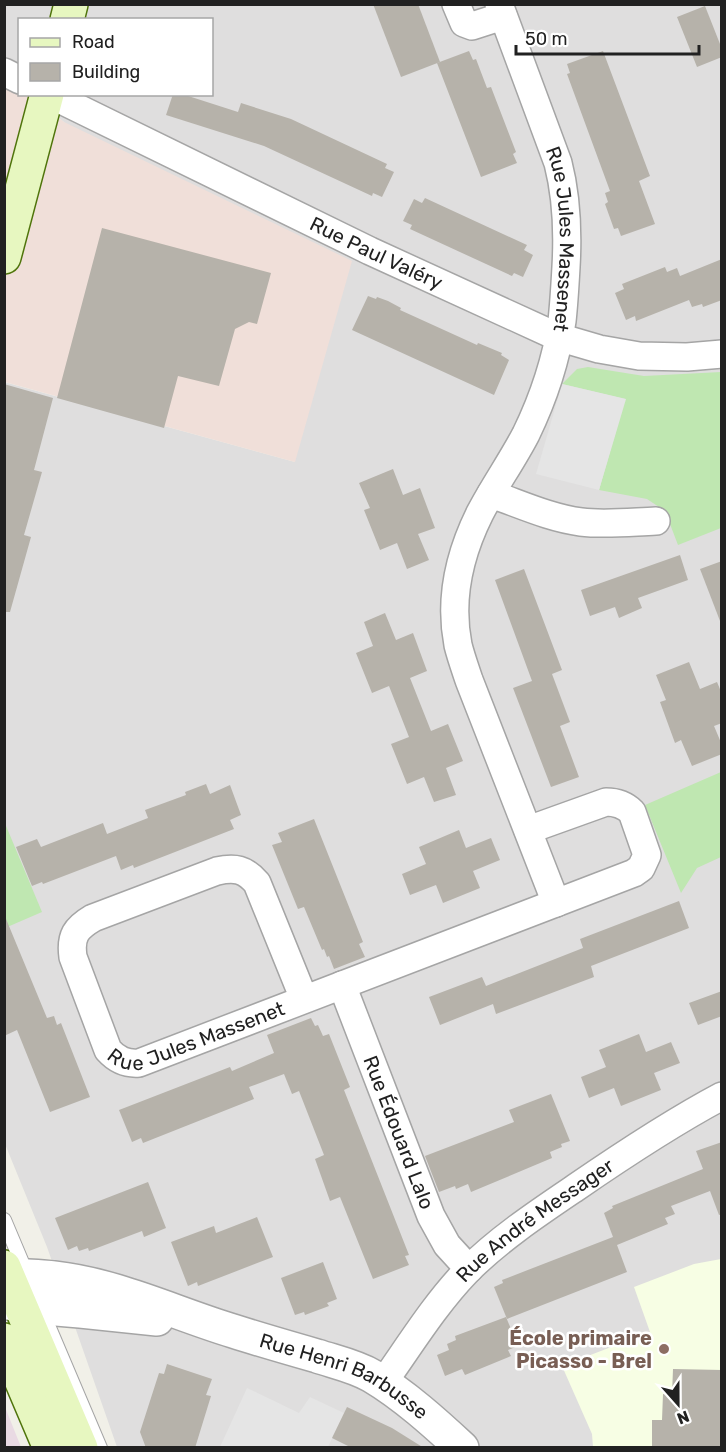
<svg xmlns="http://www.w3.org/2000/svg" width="726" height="1452" font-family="Rubik,sans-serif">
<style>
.residential{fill:#dfdede}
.commercial{fill:#f0dfd9}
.industrial{fill:#e9dae3}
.education{fill:#f7fee4}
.grass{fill:#bfe7b1}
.parking{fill:#e5e5e5}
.building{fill:#b6b2aa}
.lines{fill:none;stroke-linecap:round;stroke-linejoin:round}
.service-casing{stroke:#a5a5a5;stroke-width:16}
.minor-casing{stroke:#a5a5a5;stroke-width:30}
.tertiary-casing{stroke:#a5a5a5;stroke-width:36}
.secondary-casing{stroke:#4f740b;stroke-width:36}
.service{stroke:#fff;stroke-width:14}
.minor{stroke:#fff;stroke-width:27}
.tertiary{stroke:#fff;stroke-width:33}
.secondary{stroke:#e7f7c0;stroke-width:33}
.education-dot{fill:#8d6e63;stroke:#fff;stroke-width:2}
.labels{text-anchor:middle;stroke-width:5;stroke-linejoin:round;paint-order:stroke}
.street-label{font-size:20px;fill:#212121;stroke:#fff}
.education-label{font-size:20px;font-weight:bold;fill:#785e54;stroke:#fff;text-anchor:end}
</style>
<rect width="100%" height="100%" fill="#f1f0e8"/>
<!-- residential -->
<path class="residential" d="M5,5H721V1447H117L47,1247L5,1144L4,382L295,462L64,122L29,95L212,94V20H20L19,89L5,82Z"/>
<!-- commercial -->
<path class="commercial" d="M4,82L19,89L20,94L29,95L64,122L352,261L295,462L5,382Z"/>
<!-- industrial -->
<path class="industrial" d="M5,1407L21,1447H5Z"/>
<!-- education -->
<path class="education" d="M721,1259V1447H593L592,1434L562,1366L650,1332L634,1287L694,1264Z"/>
<!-- grass -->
<g class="grass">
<path d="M588,367L644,376L721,372V528L678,545L665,511L647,499L599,490L625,399L562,384L577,369Z"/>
<path d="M721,772V857L697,868L681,893L645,805Z"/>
<path d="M4,821L42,912L5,928H4Z"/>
</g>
<!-- parking -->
<g class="parking">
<path d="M562,384L626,399L599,490L536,474Z"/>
<path d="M247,1388L299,1413L310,1397L344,1413L328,1447H220Z"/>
</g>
<!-- building -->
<g class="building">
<path d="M373,4H418L440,62L401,77Z"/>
<path d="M705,6L722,49V57L697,67L677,17Z"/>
<path d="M469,51L473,60L476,59L487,88L491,87L516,152L513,154L517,163L481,177L437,63Z"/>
<path d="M603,51L650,176L639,181L655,224L621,236L618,228L614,229L605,204L608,202L605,193L610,191L567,74L570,73L567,64Z"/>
<path d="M173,94H182L238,112L241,103L291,119L387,164L385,168L394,172L382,197L373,193L372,196L264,146L166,115Z"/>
<path d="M425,198L527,245L524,250L533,255L523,277L514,273L512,276L410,229L412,225L403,221L414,199L422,203Z"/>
<path d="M102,228L271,273L257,324L249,322L235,329L219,386L178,376L164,428L57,398Z"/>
<path d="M722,259V300L703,307L702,304L692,307L689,300L636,321L635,316L626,320L615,293L624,289L622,284L665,267L667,272L677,268L680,276Z"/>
<path d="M368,296L376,299L377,297L388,301L401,308L400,310L477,345L478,343L502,353L501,355L509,360L494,395L352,330Z"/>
<path d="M4,384L53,398L34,470L42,472L24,535L31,537L10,612H4Z"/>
<path d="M393,469L403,495L420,488L435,528L418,534L429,560L407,569L397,543L380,550L364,510L370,508L359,483Z"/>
<path d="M680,555L688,580L638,598L642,608L619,618L615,607L590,616L581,590Z"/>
<path d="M722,561V621H720L700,569Z"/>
<path d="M524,569L562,670L552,674L570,722L560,726L579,777L551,787L513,688L532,681L495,580Z"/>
<path d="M385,613L396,640L413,633L427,671L410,678L431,731L448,724L463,761L446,768L456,795L434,802L424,777L407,784L391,744L409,737L389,686L372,693L356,653L373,646L364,622Z"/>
<path d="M689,662L700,689L717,682L722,694V723L714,726L722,745V754L692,766L681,740L675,743L660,702L666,700L656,675Z"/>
<path d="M206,784L210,794L230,785L241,815L230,820L234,829L134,868L133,865L121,870L116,856L43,884L42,882L32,886L16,847L37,839L41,847L103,823L107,834L148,818L145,810L186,795L185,792Z"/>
<path d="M314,819L363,942L359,944L365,957L334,969L329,956L327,957L324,949L322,950L304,907L298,909L272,845L282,842L278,833Z"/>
<path d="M459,830L466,848L491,838L500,860L473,871L480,888L443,903L436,885L410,895L402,874L426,864L419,847Z"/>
<path d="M679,901L689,928L591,966L594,977L496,1014L493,1004L440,1025L429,997L482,977L486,986L583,948L580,939Z"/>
<path d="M4,914L47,1018L54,1016L57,1025L61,1023L90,1097L50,1112L17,1030L4,1036Z"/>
<path d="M722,991V1016L698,1025L689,1003Z"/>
<path d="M311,1018L315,1026L318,1025L323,1036L329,1034L350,1087L344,1090L409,1255L405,1256L409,1265L373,1279L340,1197L330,1201L315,1159L324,1155L299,1091L292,1094L284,1074L249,1087L254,1099L143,1143L141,1138L132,1142L119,1110L230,1067L232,1071L274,1053L267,1035Z"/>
<path d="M639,1034L646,1052L671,1042L680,1063L654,1073L661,1090L621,1106L614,1088L589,1098L581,1077L606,1067L599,1050Z"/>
<path d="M551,1094L570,1141L561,1144L562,1147L550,1152L552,1158L471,1192L468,1184L456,1189L455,1186L439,1192L425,1156L514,1122L509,1110Z"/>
<path d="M722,1142V1214L719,1215L710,1191L671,1206L675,1214L665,1218L668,1224L617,1245L627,1272L507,1319L494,1287L503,1283L502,1280L613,1237L604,1213L613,1208L612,1206L703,1169L696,1151Z"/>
<path d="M148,1182L166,1228L144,1237L142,1231L89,1251L88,1248L79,1251L77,1246L68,1250L55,1218Z"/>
<path d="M257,1217L273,1257L198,1286L197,1282L188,1286L171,1242L214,1226L216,1233Z"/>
<path d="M323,1262L337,1299L327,1303L329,1306L305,1315L304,1312L295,1315L281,1278Z"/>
<path d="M506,1317L518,1346L508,1350L511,1356L465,1375L462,1369L445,1376L437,1355L449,1350L447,1344L456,1340L455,1336Z"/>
<path d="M167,1364L212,1379L206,1395L211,1396L195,1448H146L140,1432L159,1373L164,1374Z"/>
<path d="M673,1369L722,1370V1448H652V1420H662L663,1394L672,1395Z"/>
<path d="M347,1407L392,1428L424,1448H352L332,1438Z"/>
</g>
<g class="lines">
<defs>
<g id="service">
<path d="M4,1220L28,1277"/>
<path d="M41,1309L100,1448"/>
</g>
<g id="minor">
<path d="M456,4L464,23L472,26L503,16"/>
<path id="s1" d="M499,4L558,163C567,198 568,232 566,267C565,285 564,303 562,321C556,360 543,399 526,434C512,461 494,486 480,513C460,553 449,599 458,645C461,657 465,668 469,680L556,903"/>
<path d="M4,72L20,80"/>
<path id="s2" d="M49,94L370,251L558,337L599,349L639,356L687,357L722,354"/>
<path d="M491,494C520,504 550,518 581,522C605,525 631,522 656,521"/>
<path id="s3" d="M342,985L431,1216L447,1245L469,1269"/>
<path id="s4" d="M304,999L257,883C245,869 235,867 217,871L93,918C76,928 70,936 73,957L108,1050C117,1060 126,1064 139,1063L634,873L641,868L647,855L632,812C624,804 616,802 606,802L528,830"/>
<path id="s5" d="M383,1383C410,1345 435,1304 467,1271C499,1239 538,1213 575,1188C623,1155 671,1123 722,1096"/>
</g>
<g id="tertiary">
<path id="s6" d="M4,1280C23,1274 35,1276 54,1278C117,1285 174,1313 233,1331C261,1340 289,1348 317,1356C335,1362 355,1366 372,1376C404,1395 435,1423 462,1448"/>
<path d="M4,1302L21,1306L80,1311L157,1319"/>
</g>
<g id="secondary">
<path d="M67,20L71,4"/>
<path d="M4,257L47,94"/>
<path d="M4,1267L81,1448"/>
<path d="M4,1340L50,1448"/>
</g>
</defs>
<!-- service casing -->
<use href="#service" class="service-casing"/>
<!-- minor casing -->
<use href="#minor" class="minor-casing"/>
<!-- tertiary casing -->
<use href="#tertiary" class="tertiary-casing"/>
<!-- secondary casing -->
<use href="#secondary" class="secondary-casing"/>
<!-- service -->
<use href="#service" class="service"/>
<!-- minor -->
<use href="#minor" class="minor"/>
<!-- tertiary -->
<use href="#tertiary" class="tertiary"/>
<!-- secondary -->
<use href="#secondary" class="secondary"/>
</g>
<!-- markers -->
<circle class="education-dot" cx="664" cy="1349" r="6"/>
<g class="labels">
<!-- street labels -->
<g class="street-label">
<text dy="7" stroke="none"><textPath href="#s1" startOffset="246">Rue Jules Massenet</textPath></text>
<text dy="7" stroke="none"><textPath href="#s2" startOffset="364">Rue Paul Valéry</textPath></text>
<text dy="7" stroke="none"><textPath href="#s4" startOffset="546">Rue Jules Massenet</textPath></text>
<text dy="7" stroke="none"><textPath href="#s3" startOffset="158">Rue Édouard Lalo</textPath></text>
<text dy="7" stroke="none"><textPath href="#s5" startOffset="225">Rue André Messager</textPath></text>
<text dy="7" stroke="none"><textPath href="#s6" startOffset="358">Rue Henri Barbusse</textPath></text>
</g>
<!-- education labels -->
<g class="education-label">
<text x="652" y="1345">École primaire<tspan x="652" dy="23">Picasso - Brel</tspan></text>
</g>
</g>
<!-- border -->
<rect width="726" height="1452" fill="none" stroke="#212121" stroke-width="12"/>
<!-- legend -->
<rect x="18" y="18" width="195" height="78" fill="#ffffff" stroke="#a6a6a6" stroke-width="1.5"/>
<rect x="30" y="38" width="30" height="9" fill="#e7f7c0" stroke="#a6a6a6" stroke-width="1.5"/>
<text x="72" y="48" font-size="18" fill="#212121">Road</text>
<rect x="30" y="63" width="30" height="18" fill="#b6b2aa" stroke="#a6a6a6" stroke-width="1.5"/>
<text x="72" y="78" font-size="18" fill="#212121">Building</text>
<!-- north arrow -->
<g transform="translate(678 1404) rotate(159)" stroke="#ffffff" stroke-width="4.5" paint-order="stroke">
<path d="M0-4.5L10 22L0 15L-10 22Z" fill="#212121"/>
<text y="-9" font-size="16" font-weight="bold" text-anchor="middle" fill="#212121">N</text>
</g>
<!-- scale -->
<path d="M516 45v9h183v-9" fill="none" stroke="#212121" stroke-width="3"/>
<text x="525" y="45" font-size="18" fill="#212121" stroke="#ffffff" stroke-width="4.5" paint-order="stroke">50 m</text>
</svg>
